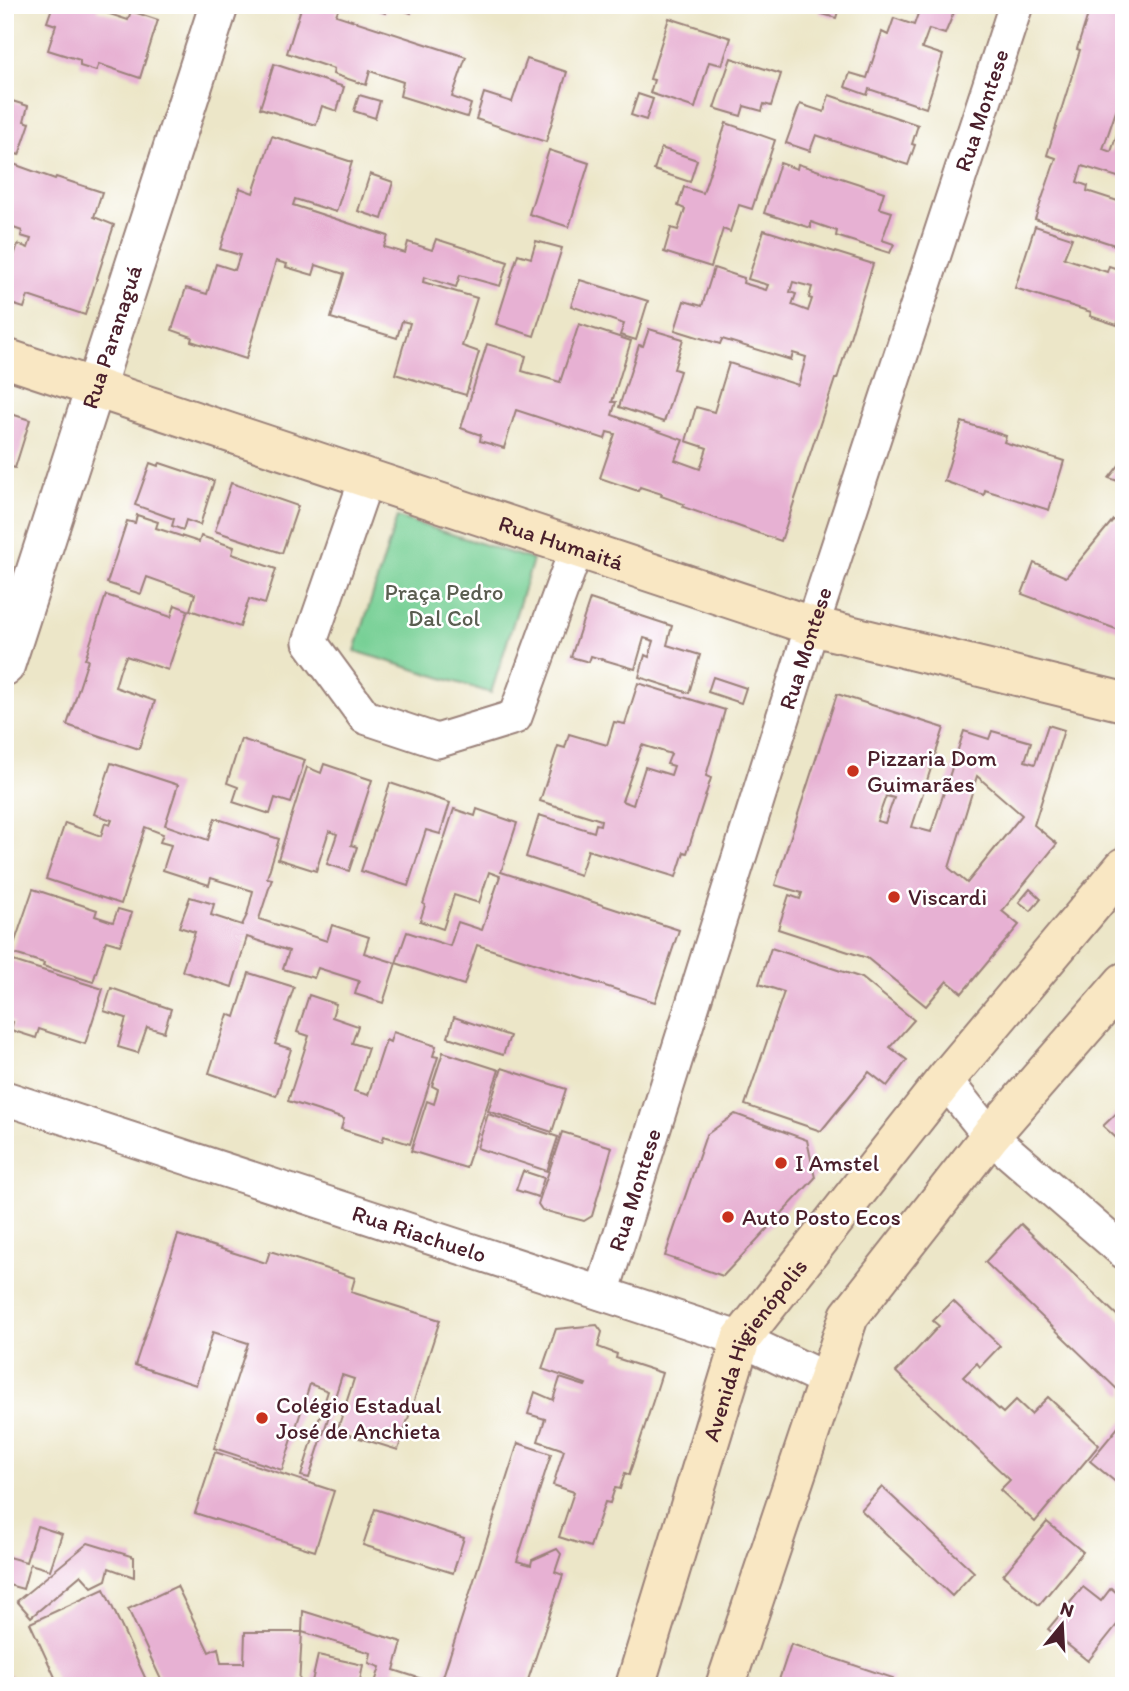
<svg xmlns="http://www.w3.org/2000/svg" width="1129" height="1691" font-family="Itim,sans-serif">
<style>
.green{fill:#78d096;stroke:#617860;stroke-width:2}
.building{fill:#e7b1d3;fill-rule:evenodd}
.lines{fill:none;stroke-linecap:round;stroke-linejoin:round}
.minor-casing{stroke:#9b827a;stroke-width:37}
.tertiary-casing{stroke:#9b827a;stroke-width:42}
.secondary-casing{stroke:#9b827a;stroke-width:42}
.minor{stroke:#fff;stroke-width:33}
.tertiary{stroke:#fff;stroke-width:38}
.secondary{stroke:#f9e7c3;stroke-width:38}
.poi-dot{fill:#c8321e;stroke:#fff;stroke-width:2.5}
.labels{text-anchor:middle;stroke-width:5;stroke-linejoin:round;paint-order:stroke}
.street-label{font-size:23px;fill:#4a1f2b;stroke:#fff}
.park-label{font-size:23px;fill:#5a5d50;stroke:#fff}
.poi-label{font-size:23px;fill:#4a1f2b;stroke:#fff;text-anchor:start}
</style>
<rect width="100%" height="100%" fill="#fff"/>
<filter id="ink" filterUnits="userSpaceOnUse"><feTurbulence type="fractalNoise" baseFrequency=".0143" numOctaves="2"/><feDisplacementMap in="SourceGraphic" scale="14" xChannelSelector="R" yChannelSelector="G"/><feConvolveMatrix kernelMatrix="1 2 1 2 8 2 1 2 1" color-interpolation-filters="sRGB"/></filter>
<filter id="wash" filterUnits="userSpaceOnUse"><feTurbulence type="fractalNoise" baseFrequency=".00686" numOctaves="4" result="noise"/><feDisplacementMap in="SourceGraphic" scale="28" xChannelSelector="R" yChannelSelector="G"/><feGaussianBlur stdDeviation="1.57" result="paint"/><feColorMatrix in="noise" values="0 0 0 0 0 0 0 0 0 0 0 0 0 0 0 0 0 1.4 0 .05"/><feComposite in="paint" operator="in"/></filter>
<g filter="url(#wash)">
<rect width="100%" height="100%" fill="#ece6c8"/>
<!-- green -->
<path class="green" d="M397,517L533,560L491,693L355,651Z"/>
<g id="blocks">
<!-- building -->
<g class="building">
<path d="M53,5H99L97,10L128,20L131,11L158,20L140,78L99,64L96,71L80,66V60L48,50L56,25L47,22Z"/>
<path d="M302,5H340L336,15L466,57L452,97L471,104L467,117L400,96L403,82L370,71L366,85L333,74L334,69L287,53Z"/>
<path d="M363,5H388L385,13Z"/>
<path d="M388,5H414L411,13Z"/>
<path d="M821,5H840L836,18L819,13Z"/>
<path d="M921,5H957L945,34L929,29L922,48L943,55L926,108L869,89L867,95L845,87L850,73L867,78L882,32L888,35L894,18L914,25Z"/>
<path d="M1091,5H1124V88L1103,149L1111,152L1124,113V179L1082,166L1077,182L1088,186L1087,191L1124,203V248L1035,219L1056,158L1047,155L1080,50L1077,49Z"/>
<path d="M669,18L731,38L722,65L709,62L695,108L650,93L654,80L650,79Z"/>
<path d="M731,58L781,74L771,106L764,104L762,111L744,106L741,116L714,108Z"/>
<path d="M527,59L567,72L546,142L476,119L484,93L512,102Z"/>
<path d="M274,64L344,87L337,111L322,106L316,125L260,108Z"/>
<path d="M638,94L653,99L646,120L631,115Z"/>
<path d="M359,95L380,101L375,118L354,111Z"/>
<path d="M829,95L918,125L912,144L915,145L908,165L816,135L810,151L786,143L800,104L824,112Z"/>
<path d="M9,100L28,106L24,121L30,123L19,155L7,151L13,133L5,131V111Z"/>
<path d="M726,123L775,140L752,209L739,205L730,232L723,229L711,267L664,252L671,228L678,230L685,209L678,206L684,187L703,193Z"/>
<path d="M272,136L352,162L336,212L295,199L293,205L388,236L384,247L405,253L408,242L432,250L436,239L508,262L500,286L460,275L456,287L424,277L423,282L477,298L462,346L479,352L466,395L395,374L410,323L402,321L397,338L331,318L344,274L316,265L313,275L286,267L287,264L276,261L246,359L191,341L192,337L172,330L186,288L207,294L216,264L235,270L240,255L220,249L240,188L253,193Z"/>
<path d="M661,148L697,160L690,182L654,170Z"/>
<path d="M549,150L589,163L569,227L529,214Z"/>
<path d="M5,161L55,179L56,177L102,192L94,217L114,225L85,315L28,296L24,308L5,302V282L18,244L28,248L31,239L21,236L22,231L8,226L5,234Z"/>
<path d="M780,163L797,169L798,164L884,192L879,208L892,212L882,240L894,244L890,253L836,236L837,231L811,222V228L764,213Z"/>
<path d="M370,174L393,182L382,219L358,211Z"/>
<path d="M1035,226L1072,238L1064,258L1107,272L1109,266L1124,271V305L1117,325L1090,316L1091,312L1015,288Z"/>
<path d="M764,230L873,264L837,379H835L781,541L683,507L684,504L661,496L662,494L640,487L638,491L600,478L615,434L607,432L605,439L516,410L504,448L480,441L481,435L461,428L487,344L526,356L522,371L560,382L579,324L631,341L612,402H616L612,415L683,440L675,460L700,469L707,448L686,441L696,407L714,412L729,363L798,385L803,369L806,357L793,353L791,360L722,339L720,344L675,330L684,301L702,306L714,268L744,278L743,283L766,290L768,285L748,279ZM793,282L812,287L809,298L812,299L808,311L792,305L796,294L790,292Z"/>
<path d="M536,241L562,248L534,336L496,324L518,254L531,258Z"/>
<path d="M580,280L648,301L636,340L620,335L624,324L571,306Z"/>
<path d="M649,329L683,339L674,369L680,371L664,422L619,407L639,345L643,346Z"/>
<path d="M5,412L30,420L15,468L5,465Z"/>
<path d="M962,422L1006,436L1004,442L1064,461L1049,510L985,490L984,495L944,481Z"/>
<path d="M1124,459V483L1109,478Z"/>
<path d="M150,463L158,466L160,463L214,481L200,525L186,520L183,530L172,526L174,519L135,505Z"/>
<path d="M231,483L298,506L282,553L215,531Z"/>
<path d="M137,515L158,522L156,528L199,542L201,536L234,547L232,554L276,569L265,604L249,599L240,627L190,610L195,594L147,577L141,594L107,583L127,521L135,523Z"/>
<path d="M1113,520L1124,523V632L1022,594L1034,563L1066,577Z"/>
<path d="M106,595L171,617L175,605L188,610L168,670L126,656L120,670L115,687L155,701L139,749L67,725L88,660L85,659Z"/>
<path d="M590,599L672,626L667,645L700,655L689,693L639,677L645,655L649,657L654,641L644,638L635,669L591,656L589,662L571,657Z"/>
<path d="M713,677L746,688L741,703L708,692Z"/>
<path d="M638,683L725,710L706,776L711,778L687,853L684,852L676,877L588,850L580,875L526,857L539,815L594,832L596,824L600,825L601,820L540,801L558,746L565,748L569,734L607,745L614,722L625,724ZM642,745L671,754L667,764L674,766L671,775L645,767L633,805L622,801Z"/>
<path d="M837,694L944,728L912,827L931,832L964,731L989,739L992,731L1031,742L1025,761L1035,764L1048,725L1064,730L1034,825L1057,844L1002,911L1019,925L962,993L947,981L926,1006L867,958L778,929L789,895L800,899L802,893L775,885ZM977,776L1022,815L967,883L949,868ZM886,796L894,798L885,823L877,821Z"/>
<path d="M241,739L305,760L291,803L275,798L270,814L233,802L238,787L227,783Z"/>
<path d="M111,763L178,785L165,825L208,840L215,818L279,839L267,878L272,879L259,919L327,941L332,925L369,937L364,953L396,963L383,1003L355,994L359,981L318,968L314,978L283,969L289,951L247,937L232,987L182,971L195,932L179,927L190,897L214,904L211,915L242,925L247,915L253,891L211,878L209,885L163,870L171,845L160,842L163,834L145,827L121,904L46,879L65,823L101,836L105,823L110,825L112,820L94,814Z"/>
<path d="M324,764L372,780L351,845L357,847L349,871L327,864L337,834L329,831L316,871L278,859L307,767L321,773Z"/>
<path d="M390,783L450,803L440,834L426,830L408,886L361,871Z"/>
<path d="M454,809L475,816L477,809L517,823L501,872L679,930L655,1002L477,945L464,985L396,963L407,932L450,946L458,922L482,930L500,876L489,872L479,903L454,895L443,929L420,921L425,905L423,904Z"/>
<path d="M33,889L97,910L95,916L113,922L118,909L132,913L120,945L106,941L93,982L43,966L44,963L11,953Z"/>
<path d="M1030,889L1041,899L1031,911L1019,902Z"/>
<path d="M771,948L862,978L914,1020L890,1047L907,1060L887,1086L869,1072L821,1131L745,1105L784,992L759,984Z"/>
<path d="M10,960L103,989L85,1044L39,1029L36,1038L11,1030L13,1022L5,1020V966L8,967Z"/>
<path d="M249,973L294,987L275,1044L291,1049L276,1096L209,1073L228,1014L235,1017Z"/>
<path d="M111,988L171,1009L164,1032L147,1027L138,1053L118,1047L126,1018L104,1011Z"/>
<path d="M309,995L336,1004L332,1017L358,1026L352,1043L368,1048L354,1091L368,1095L386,1040L390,1042L393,1032L436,1046L433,1056L438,1057L410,1144L384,1136L382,1142L341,1129L344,1119L288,1101L309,1036L297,1032Z"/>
<path d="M454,1017L510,1036L503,1055L448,1037Z"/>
<path d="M443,1052L499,1070L466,1168L411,1151L427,1101L434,1104L438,1089L432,1086Z"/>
<path d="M502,1068L566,1089L552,1132L488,1111Z"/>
<path d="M1124,1106V1145L1103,1126Z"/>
<path d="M488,1114L558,1137L547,1171L477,1148Z"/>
<path d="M735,1114L807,1140L815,1178L723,1276L665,1256L706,1135Z"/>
<path d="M562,1132L612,1147L592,1216L584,1221L542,1210L538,1204Z"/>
<path d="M523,1171L544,1178L538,1197L516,1190Z"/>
<path d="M1021,1224L1124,1322V1396L985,1262Z"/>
<path d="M178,1235L266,1263L270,1251L355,1278L351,1292L440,1320L398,1450L337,1431L354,1379L342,1375L309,1478L301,1476L328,1391L310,1384L282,1470L214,1448L248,1343L213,1332L196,1385L135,1365Z"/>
<path d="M953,1301L1000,1346L980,1367L977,1363L963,1377L1003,1413L1016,1400L1031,1414L1048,1397L1099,1445L1035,1522L1000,1490L1010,1480L896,1372L939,1326L933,1321Z"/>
<path d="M597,1325L602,1332L598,1347L617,1354L616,1358L662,1373L629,1475L625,1473L620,1489L615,1488L610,1503L605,1502L590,1547L559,1537L574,1492L553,1485L564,1450L538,1441L545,1419L528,1414L535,1392L553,1400L560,1378L585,1386L586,1384L542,1369L556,1329Z"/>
<path d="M1124,1420V1489L1090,1461Z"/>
<path d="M518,1443L551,1454L517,1561L531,1565L532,1560L557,1549L561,1554L555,1572L563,1575L526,1686H440Z"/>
<path d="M215,1452L334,1491L315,1551L195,1513Z"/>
<path d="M882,1487L974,1572L952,1596L861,1510Z"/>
<path d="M375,1509L464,1538L453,1573L363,1545Z"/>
<path d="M1047,1522L1083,1552L1039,1605L1003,1575Z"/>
<path d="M37,1526L62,1534L50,1570L30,1564L23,1589L5,1584V1556L26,1562Z"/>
<path d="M88,1543L134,1557V1577L109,1568L106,1580L92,1587L81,1575L31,1617L17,1601Z"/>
<path d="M177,1586L209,1652L218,1648L221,1663H244L245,1632H302L299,1686H164L128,1609Z"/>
<path d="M1083,1587L1101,1601L1111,1588L1124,1599V1616L1088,1661L1048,1629Z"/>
<path d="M104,1589L149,1686H59L30,1623Z"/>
<path d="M303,1611L402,1642L394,1670L434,1683L433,1686H374L380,1667L369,1663L371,1653L302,1632Z"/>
<path d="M791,1644L893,1678L890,1686H777Z"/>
<path d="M318,1655L363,1665L359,1686H311Z"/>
<path d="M5,1671L24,1686H5Z"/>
</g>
</g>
</g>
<g filter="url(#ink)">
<use href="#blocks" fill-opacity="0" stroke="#9b827a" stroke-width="2"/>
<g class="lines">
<defs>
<g id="minor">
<path d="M367,477L310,642L365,717L437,741L515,717L577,547"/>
<path d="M945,1080L990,1136L1124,1252"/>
<path id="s1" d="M5,1098L741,1339L827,1380"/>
<path id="s2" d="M602,1293L812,626L1016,5"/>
</g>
<g id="tertiary">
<path id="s3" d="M5,666L219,5"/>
</g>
<g id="secondary">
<path id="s4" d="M5,358L812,626L1124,702"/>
<path id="s5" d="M635,1686L741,1339L945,1080L1124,867"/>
<path d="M725,1686L849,1316L990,1136L1124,982"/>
</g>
</defs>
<!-- minor casing -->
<use href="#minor" class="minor-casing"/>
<!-- tertiary casing -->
<use href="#tertiary" class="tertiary-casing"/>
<!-- secondary casing -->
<use href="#secondary" class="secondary-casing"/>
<!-- minor -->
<use href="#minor" class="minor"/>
<!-- tertiary -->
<use href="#tertiary" class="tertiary"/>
<!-- secondary -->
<use href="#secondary" class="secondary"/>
</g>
</g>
<!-- markers -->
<g class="poi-dot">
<circle cx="853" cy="771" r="7"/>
<circle cx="894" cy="897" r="7"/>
<circle cx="781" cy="1163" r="7"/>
<circle cx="728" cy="1217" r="7"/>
<circle cx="262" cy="1418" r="7"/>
</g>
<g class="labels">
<!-- street labels -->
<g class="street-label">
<text dy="8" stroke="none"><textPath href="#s2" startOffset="1242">Rua Montese</textPath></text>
<text dy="8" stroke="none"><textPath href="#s3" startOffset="346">Rua Paranaguá</textPath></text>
<text dy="8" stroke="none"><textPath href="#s4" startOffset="586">Rua Humaitá</textPath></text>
<text dy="8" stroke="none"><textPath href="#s2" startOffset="676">Rua Montese</textPath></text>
<text dy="8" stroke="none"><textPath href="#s2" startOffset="108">Rua Montese</textPath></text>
<text dy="8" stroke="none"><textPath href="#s1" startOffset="436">Rua Riachuelo</textPath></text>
<text dy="8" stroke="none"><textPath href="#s5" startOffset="359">Avenida Higienópolis</textPath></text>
</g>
<!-- park labels -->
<g class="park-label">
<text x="444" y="600">Praça Pedro<tspan x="444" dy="26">Dal Col</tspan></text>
</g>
<!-- poi labels -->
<g class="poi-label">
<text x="867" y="766">Pizzaria Dom<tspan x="867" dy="26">Guimarães</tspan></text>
<text x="908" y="905">Viscardi</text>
<text x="795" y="1171">I Amstel</text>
<text x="742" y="1225">Auto Posto Ecos</text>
<text x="276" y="1413">Colégio Estadual<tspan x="276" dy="26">José de Anchieta</tspan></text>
</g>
</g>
<!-- margin -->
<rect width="1129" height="1691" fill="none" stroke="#fff" stroke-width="28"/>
<!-- north arrow -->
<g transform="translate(1062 1625) rotate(18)" stroke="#ffffff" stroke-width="5" paint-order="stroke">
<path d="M0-5L12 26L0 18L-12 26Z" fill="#4a1f2b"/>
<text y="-10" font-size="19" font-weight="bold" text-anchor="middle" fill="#4a1f2b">N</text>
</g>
</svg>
